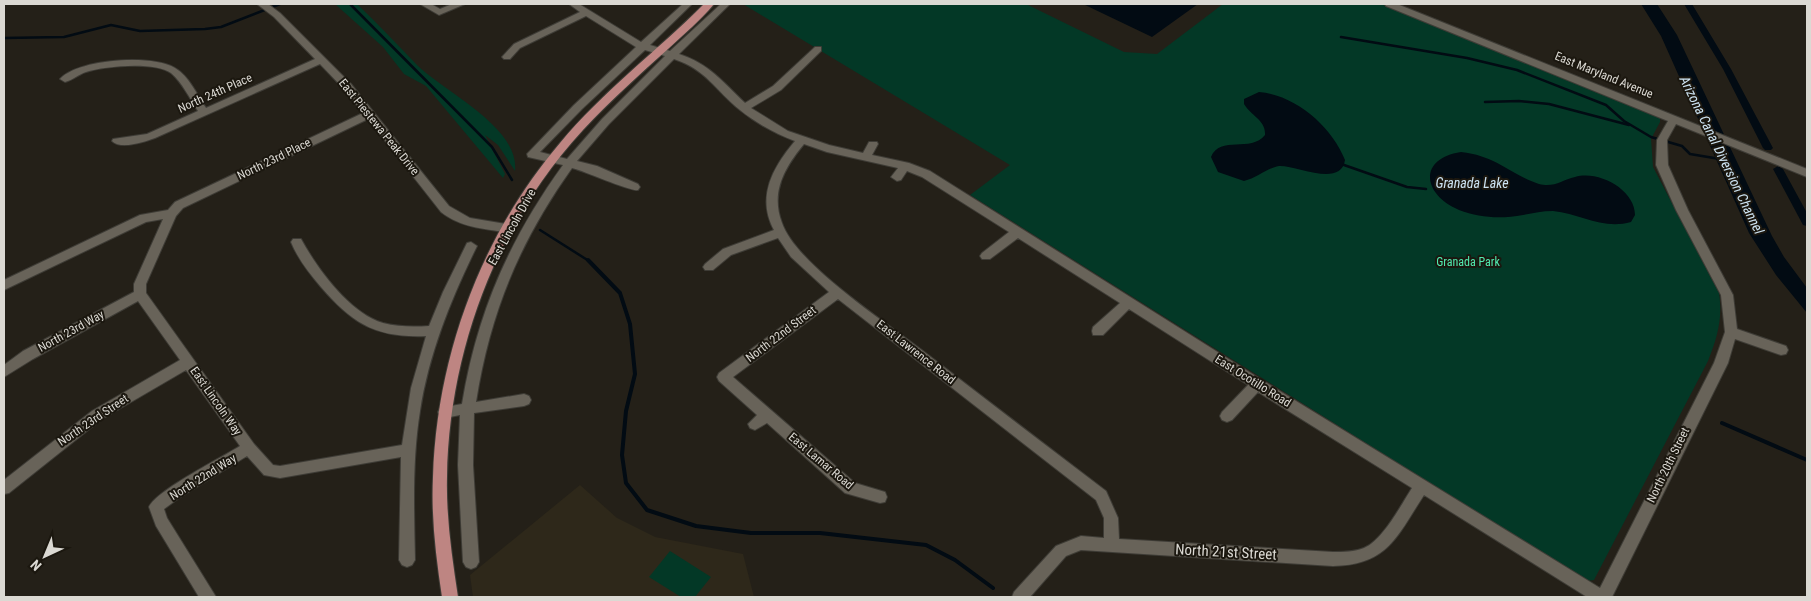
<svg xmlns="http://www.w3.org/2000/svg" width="1811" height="601" font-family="'Roboto Condensed',sans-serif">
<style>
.built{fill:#2e281a}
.green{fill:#033826}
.water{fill:#020b13}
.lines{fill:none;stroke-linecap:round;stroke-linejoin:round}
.stream-far1{stroke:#020b13;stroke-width:2.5}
.stream{stroke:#020b13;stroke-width:4}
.canal{fill:#020b13;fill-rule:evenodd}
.minor-casing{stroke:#3e3c36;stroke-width:2}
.major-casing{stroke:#3e3c36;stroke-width:2}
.minor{fill:#686359;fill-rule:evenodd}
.major{fill:#be8582;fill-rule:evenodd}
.labels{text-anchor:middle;stroke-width:4;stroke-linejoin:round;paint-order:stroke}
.street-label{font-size:12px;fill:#dbd9d3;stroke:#1b170f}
.park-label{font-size:12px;fill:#51ebb0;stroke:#1b170f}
.water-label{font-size:14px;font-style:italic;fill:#cde3f2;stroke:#1b170f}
.near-street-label{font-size:15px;fill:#dbd9d3;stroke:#1b170f}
</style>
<rect width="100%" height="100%" fill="#242018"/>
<!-- built -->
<path class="built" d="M580,485L617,518L655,537L743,554L754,597H473L470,575Z"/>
<!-- green -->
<g class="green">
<path d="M335,4H357C378,24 397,44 417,65C443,91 520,127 515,171L498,145L485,135L505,174L503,178L426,86L404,74L383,47Z"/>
<path d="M743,4H1026L1124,52L1157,54L1223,4H1381L1660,118V122L1651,139L1653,167L1719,293C1723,319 1717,338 1708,361L1594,580L1586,581L970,195L1010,165Z"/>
<path d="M670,551L711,577L695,597H681L649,577Z"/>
</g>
<!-- water -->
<g class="water">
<path d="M1083,4H1198L1152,37Z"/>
<path d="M1641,4H1657L1677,35L1772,236L1784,257L1807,288V313L1776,275L1749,233L1661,36Z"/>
<path d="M1259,92C1296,95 1332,127 1345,160C1341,188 1296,165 1279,166C1267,168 1257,178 1244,181L1218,172L1211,157C1220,135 1251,153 1265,135C1266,120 1251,116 1244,104V99Z"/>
<path d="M1461,152C1497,156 1509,174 1539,184C1554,188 1562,180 1575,177C1599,170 1635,190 1635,215L1631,222C1603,230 1581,214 1553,211C1542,211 1533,213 1523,215C1501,219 1480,218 1459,210C1423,195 1417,159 1461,152Z"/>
</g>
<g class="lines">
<!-- stream-far1 -->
<g class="stream-far1">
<path d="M350,4L492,147L512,180"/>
<path d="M1341,37L1467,58L1517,70L1606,105L1624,121L1651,137L1682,146L1690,154L1720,159"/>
<path d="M4,38L64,37L111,25L140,31L205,29L221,27L280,4"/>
<path d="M1485,102L1519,101L1549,104L1629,125"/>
<path d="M1344,165L1407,187L1426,189"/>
<path d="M540,230L589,261"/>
</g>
<!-- stream -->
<g class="stream">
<path d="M588,260L620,293L630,324L635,374L626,411L622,455L626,483L647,510L696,526L751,533H820L926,545L955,560L993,588"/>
<path d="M1722,423L1807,460"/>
</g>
<!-- canal -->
<g class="canal">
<path d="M1684,4H1692L1731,69L1773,148L1771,150H1765L1763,148L1723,69Z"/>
<path d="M1778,166L1783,169L1807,213V226L1803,225L1773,169Z"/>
</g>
<defs>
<g id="minor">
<path d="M257,4H268L280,13L351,84L449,206L470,218L506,224L512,228L506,232C483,229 460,227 441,212L368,119L183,208L176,216L146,284V293L254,444L273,465L280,466L402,445L411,388L426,336C376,338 353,324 321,287C309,273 298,259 291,242L293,239H301C317,268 349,313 383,323C398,327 414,327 429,326L443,292L467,243L471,242L477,246C451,299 429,353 420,411C412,460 414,511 415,560L412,565L407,567L402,565L399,560L401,457L280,478L264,475L247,456L179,498L164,509L167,518L216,597H199L156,526L149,507C157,490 221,458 240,446L186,370L102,419L9,493L4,494V480L92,411L180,360L138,301L33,359L4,377V365L23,351L134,292V284L163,219L146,222L4,290V280L140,215L168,210L175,202L363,113L343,88L320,64L155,138C144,142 121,150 112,141L113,139L147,134L198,111C190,99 182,82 171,73C155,61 104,66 86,72C79,74 73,80 65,82L60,79C78,59 152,54 175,68C189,76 197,95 206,108L315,59L274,17Z"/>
<path d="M420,4H431L440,9L452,4H465L439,15Z"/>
<path d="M569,4H579L641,42L683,4H692L650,45L670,51L721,4H730L679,54C709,64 722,81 745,103L773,86L815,47H821V51L781,90L751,108L788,131L829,145L863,153L869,142H877L878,144L872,155L909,163L930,171L1262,380L1600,588L1714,363L1725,332L1721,295L1676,210L1656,165L1657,140L1668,121L1386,6L1385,4H1397L1807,169V177L1676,124L1667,140L1668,165L1688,210L1733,295L1737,329L1786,346L1788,350L1786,354L1781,355L1735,339L1728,363L1612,597H1587L1424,495C1397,536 1388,565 1333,566L1081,550L1066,556L1030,597H1012L1014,592L1056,546L1081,536L1104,538V518L1096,500L838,299L733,377L855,483L885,492L887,497L885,502L880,503L845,493L767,423L755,430L750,428L748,424L757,415L719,381L717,377L719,373L829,292L791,257L778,238L731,255L713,270H705L703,267L705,264L723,249L774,230C756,197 773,167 795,141C776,134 756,123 740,110C715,90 707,70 674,59L609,124L577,161L597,166L638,184L640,187L638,190C631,192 585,171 572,168C520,241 490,312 476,402L524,394L529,396L531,400L529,404L524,406L474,413L473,465L479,562L476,567L471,569L466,567L463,562L458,465L460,415L445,418L440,416L438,412L440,408L462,404C477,313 509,240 563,165L528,157L527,154L574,105L636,47L586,16L520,48L510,59H504L502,57L514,44L580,12ZM645,50L665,56L602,119L567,159L540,152L582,109ZM804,144L827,152L898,168L891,177L897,181L901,180L907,171L922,177L1009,232L982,253L980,256L982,259H990L1018,238L1120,303L1093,327L1092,331L1093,335H1103L1129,309L1248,385L1222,412L1220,416L1222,420L1227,422L1232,420L1258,392L1412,488C1401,505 1383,540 1364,548C1355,552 1343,552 1333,552L1119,539L1118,518L1106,491C1045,445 984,398 923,351C887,323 796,264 782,223C770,192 785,167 804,144Z"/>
</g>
<path id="major" d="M704,4H714C701,20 683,35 668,49C639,75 610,101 583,130C497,223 449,350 447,477C446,517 452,557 458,597H442C436,557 431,517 433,477C437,355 481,236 560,143C602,92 657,51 704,4Z"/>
</defs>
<!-- minor casing -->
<use href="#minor" class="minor-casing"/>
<!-- major casing -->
<use href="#major" class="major-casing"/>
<!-- minor -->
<use href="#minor" class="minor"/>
<!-- major -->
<use href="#major" class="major"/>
</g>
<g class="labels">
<!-- street labels -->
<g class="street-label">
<text transform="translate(1604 75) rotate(22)" y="4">East Maryland Avenue</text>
<text transform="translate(215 93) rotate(-24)" y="4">North 24th Place</text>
<text transform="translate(379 127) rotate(51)" y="4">East Piestewa Peak Drive</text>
<text transform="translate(274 159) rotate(-26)" y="4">North 23rd Place</text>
<text transform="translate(512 227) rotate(-61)" y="4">East Lincoln Drive</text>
<text transform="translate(71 331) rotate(-29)" y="4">North 23rd Way</text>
<text transform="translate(781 334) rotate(-37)" y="4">North 22nd Street</text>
<text transform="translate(916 352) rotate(38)" y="4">East Lawrence Road</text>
<text transform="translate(1253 381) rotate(32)" y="4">East Ocotillo Road</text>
<text transform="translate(216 401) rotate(55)" y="4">East Lincoln Way</text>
<text transform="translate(93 420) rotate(-34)" y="4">North 23rd Street</text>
<text transform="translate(821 461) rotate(40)" y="4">East Lamar Road</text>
<text transform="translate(1668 465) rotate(-64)" y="4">North 20th Street</text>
<text transform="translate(203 477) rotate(-32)" y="4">North 22nd Way</text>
</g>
<!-- park labels -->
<g class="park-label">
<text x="1468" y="266">Granada Park</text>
</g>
<!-- water labels -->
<g class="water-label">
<text transform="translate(1722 155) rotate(64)" y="5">Arizona Canal Diversion Channel</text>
<text x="1472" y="188">Granada Lake</text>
</g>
<!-- near-street labels -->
<g class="near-street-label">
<text transform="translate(1226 552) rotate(3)" y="5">North 21st Street</text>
</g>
</g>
<!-- border -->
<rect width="1811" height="601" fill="none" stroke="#dbd9d3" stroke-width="10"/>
<!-- north arrow -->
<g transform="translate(45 556) rotate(224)" stroke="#1b170f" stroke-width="4" paint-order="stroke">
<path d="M0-4L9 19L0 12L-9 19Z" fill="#dbd9d3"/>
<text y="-8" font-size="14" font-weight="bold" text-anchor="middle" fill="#dbd9d3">N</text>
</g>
</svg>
